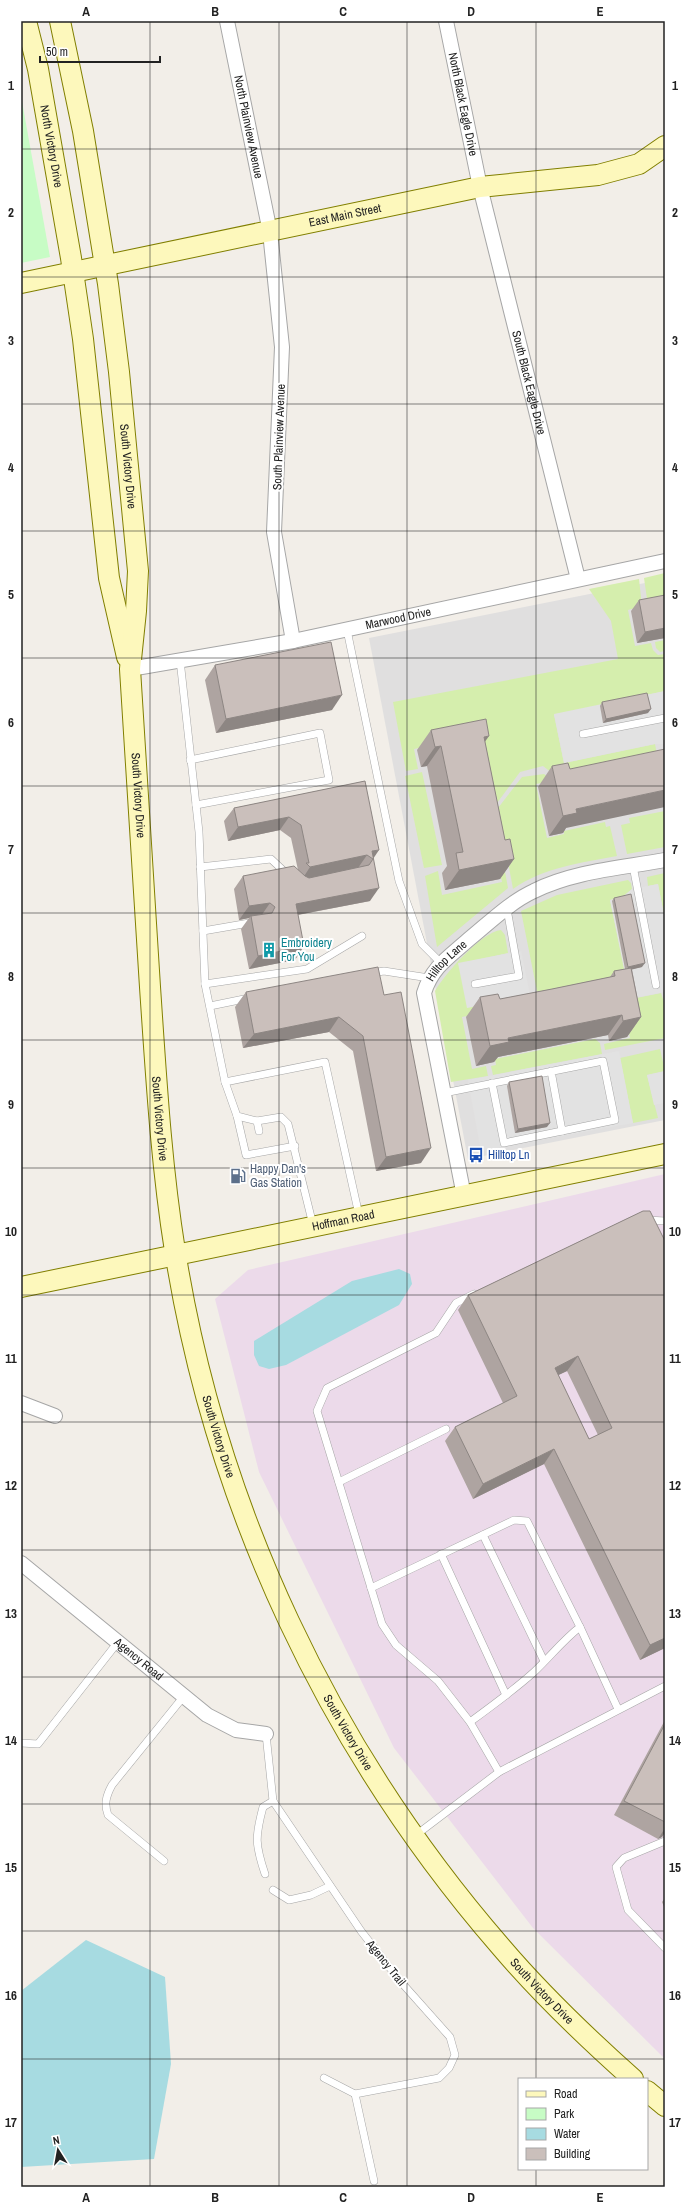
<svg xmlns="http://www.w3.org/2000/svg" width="686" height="2208" font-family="'Archivo Narrow',sans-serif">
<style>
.residential{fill:#e0dfdf}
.industrial{fill:#ecdaea}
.grass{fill:#d5eead}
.park{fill:#c7fcc5}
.parking{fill:#e2e2e2}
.water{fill:#a7dbe1}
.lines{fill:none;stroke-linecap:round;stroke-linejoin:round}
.lane-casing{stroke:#a6a6a6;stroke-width:8}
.street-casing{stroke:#a6a6a6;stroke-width:16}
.secondary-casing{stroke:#817f00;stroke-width:22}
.lane{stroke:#fff;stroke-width:7}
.street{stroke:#fff;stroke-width:14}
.secondary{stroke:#fdf8bc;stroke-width:20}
.wall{fill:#aea4a1;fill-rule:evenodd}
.shaded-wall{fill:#8d8683}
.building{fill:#cabfbb;stroke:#8d8683;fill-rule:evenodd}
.grid{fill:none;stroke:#222;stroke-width:1;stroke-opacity:0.55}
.labels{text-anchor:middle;stroke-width:4;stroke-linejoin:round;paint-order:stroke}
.street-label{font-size:12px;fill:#222;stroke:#fff}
.culture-label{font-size:12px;fill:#0d838f;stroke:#fff;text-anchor:start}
.transit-label{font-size:12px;fill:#164399;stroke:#fff;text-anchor:start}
.service-label{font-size:12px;fill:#4e5e75;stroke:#fff;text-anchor:start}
.neatline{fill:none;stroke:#222;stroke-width:1.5}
.grid-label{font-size:13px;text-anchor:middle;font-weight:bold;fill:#222}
</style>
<rect width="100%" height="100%" fill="#f2eee8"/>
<!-- residential -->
<path class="residential" d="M665,579V1120L468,1159L369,638Z"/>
<!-- industrial -->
<path class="industrial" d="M665,1174V2059L533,1928L394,1748L259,1472L215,1299L248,1270Z"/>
<!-- grass -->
<g class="grass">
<path d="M665,573V595L647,599L644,578Z"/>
<path d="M639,579L642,606L628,610L635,646L651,643L653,650L658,655L665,654V691L554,715L564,763L655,744L659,765L566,784L543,766L520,772L497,803L474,737L414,749L418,769L406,771L393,702L618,659L611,621L589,589Z"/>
<path d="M665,640V651L660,652L656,648L655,642Z"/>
<path d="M422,772L442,865L424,868L405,776Z"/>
<path d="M544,774L553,781L536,784L547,838L564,834V831L605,822L606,827L610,826L617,856C581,863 544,867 513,889L498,808L522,777Z"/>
<path d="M665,811V847L627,854L621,825L630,823L629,818Z"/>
<path d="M494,812L508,888L437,947L425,876L438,871L442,895L502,882L497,858Z"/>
<path d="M665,873V920L658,884L648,886L647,877Z"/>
<path d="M628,880L631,883L632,889L622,898L610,900L631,999L661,993L665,1005V1038L605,1050L604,1044L630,1038L619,985L539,1001L521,911L557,895Z"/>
<path d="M501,930L505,935L508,953L458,964L530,995L531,1003L462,1017L472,1069L486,1066L488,1076L451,1082L435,991C445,974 481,932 501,930Z"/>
<path d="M595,1039L600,1043L602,1054L493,1075L491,1066L496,1065L495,1059Z"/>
<path d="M660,1049L665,1071L647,1075L658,1118L633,1123L620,1058Z"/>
</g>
<!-- park -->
<path class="park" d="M21,96L50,257L21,263Z"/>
<!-- parking -->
<g class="parking">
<path d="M665,691V744H655L564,763L554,714Z"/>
<path d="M658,884L665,920V992L630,999L610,900L622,897L632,889Z"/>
<path d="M521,951L530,995L467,1008L458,963Z"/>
<path d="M619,1051L633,1123L481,1151L468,1080Z"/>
<path d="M665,1071V1103L654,1105L647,1075Z"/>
</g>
<!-- water -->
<g class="water">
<path d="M399,1269L410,1274L412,1284L399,1305L286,1365L269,1369L259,1366L254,1355V1341L352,1281Z"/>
<path d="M86,1940L165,1977L171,2064L154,2159L21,2167V1991Z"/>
</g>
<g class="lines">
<defs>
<g id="lane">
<path d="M347,630L399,881L422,944L441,963"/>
<path d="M180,660L199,832L205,984L225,1082L325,1062L359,1215"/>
<path d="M583,734L665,718"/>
<path d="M190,760L320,733L329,780L196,805"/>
<path d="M633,866L656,985"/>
<path d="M200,867L271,859L287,874"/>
<path d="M203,931L255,922"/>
<path d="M371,973L384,971L429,978"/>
<path d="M205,984L307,969L362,936"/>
<path d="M475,984L519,976L507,909"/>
<path d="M210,1006L249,998"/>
<path d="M225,1082L237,1116L257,1121L281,1117L288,1124L313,1225"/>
<path d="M492,1083L504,1143L562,1131"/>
<path d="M444,1093L603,1061L615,1120L562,1131L551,1071"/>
<path d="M237,1116L246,1155L295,1146"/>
<path d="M257,1121L259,1131"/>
<path d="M647,1220L665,1221"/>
<path d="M474,1294L456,1303L436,1333L327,1388L317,1411L382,1624L396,1645L438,1681L470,1722L499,1772"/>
<path d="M339,1482L446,1429"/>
<path d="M483,1535L544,1661"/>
<path d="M441,1554L506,1695"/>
<path d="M371,1588L514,1520L527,1521L580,1627C563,1640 550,1657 534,1672C514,1690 492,1706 470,1722"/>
<path d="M580,1627L618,1709"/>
<path d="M266,1734L273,1801L361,1931L401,1982L450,2037L455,2055L449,2068L439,2078L355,2094L324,2078"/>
<path d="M21,1743L38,1744L118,1642"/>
<path d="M416,1835L499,1772L665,1686"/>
<path d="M665,1841L624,1858L616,1867L628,1910L665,1948"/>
<path d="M164,1861L108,1815C104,1804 106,1796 112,1785L184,1696"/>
<path d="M265,1874C255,1844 255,1837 263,1807L273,1801"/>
<path d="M273,1890L289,1900L311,1895L330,1886"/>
<path d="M355,2094L374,2181"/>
</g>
<g id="street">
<path id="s1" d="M227,21L270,232L282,347L274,532L293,641"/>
<path id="s2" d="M446,21L480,187L578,579"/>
<path id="s3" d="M130,669L293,641L665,561"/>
<path id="s4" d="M464,1196L424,993C432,967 449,957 468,940C489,923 510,902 534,891C574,871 622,868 665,860"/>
<path d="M21,1403L55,1416"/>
<path id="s5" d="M21,1563L207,1715L236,1730L266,1734"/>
</g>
<g id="secondary">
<path id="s6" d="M26,21L38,69L71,258L83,339L109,578L127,657"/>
<path id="s7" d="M60,21L83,131L108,284L119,372L138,571L136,611L130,669C137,775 144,881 150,987C156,1075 161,1164 175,1251C216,1509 330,1750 501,1947C541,1994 587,2038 633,2079"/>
<path id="s8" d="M21,283L480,187L598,175L639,164L665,146"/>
<path id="s9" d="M21,1287L665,1154"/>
<path d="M647,2091L665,2106"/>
</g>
</defs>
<!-- lane casing -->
<use href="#lane" class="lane-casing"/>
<!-- street casing -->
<use href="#street" class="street-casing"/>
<!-- secondary casing -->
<use href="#secondary" class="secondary-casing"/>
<!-- lane -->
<use href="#lane" class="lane"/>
<!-- street -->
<use href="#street" class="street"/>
<!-- secondary -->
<use href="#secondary" class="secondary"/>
</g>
<!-- wall -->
<g class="wall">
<path d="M639,600L665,638L637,643L631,611Z"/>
<path d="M215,665L332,710L216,733L205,680Z"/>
<path d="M602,702L648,713L603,723L600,706Z"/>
<path d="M431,730L485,742L505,840L514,859L500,879L445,890L442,873L447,866L427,766L421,767L417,750Z"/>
<path d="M552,766L566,828L563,833L549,836L538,787Z"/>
<path d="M365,781L373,858L370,901L298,915L295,960L249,969L241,929L249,918L239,920L234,889L243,876L298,870L291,838L280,830L228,841L224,821L234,808Z"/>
<path d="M614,898L642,967L632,969L641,1017L627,1037L609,1041L608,1035L498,1057L494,1062L476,1066L466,1017L480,997L500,999L552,989L610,977L614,971L625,969L612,901Z"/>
<path d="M246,992L384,995L421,1163L376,1171L353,1051L329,1032L243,1048L235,1007Z"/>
<path d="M509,1082L547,1127L515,1133L507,1086Z"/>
<path d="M643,1211L665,1648L640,1660L544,1464L473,1499L445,1441L455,1427L503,1403L458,1310L468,1295ZM567,1371L598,1435L589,1439L558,1375Z"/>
<path d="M665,1720V1832L662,1837L658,1839L614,1815Z"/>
<path d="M665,1898V1909L662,1902Z"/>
</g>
<!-- shaded-wall -->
<g class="shaded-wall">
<path d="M665,628V638L637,643L645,632Z"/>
<path d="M342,695L332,710L216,733L226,719Z"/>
<path d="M651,709L648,713L603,723L606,719Z"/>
<path d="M489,736L475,756L484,737Z"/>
<path d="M441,746L427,766L421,767L435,747Z"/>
<path d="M665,790V807L566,828L563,833L549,836L563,816L576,809Z"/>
<path d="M289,817L280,830L228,841L238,827Z"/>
<path d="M379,850L373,859L372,851Z"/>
<path d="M367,855L358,868L301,881L310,867Z"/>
<path d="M514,859L500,879L445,890L459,870Z"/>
<path d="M379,888L370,901L286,917L296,904Z"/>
<path d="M270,903L261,916H251L249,918L239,920L249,906Z"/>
<path d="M304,946L295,960L249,969L258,956Z"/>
<path d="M645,963L642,967L626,971L628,967Z"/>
<path d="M622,1015L608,1035L498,1057L494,1062L476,1066L490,1046L508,1038Z"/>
<path d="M339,1017L329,1032L243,1048L254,1034Z"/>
<path d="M641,1017L627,1037L609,1041L623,1021Z"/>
<path d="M550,1123L547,1127L515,1133L518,1129Z"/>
<path d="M431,1148L421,1163L376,1171L386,1157Z"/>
<path d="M578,1356L567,1371L544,1382L555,1368Z"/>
<path d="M554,1449L544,1464L473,1499L483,1484Z"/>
<path d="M665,1638V1648L640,1660L650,1645Z"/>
<path d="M665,1828V1832L662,1837L658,1839Z"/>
</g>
<!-- building -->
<g class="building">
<path d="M665,595V628L645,632L639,600Z"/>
<path d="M331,642L342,695L226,719L215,665Z"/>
<path d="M647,693L651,709L606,719L602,702Z"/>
<path d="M486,719L489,736L484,737L505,840L510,839L514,859L459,870L456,853L463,852L441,746L435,747L431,730Z"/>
<path d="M665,749V790L576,809L577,813L563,816L552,766L568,763L570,769Z"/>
<path d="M365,781L379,850L372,851L379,888L296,904L304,946L258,956L251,916L272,913L275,907L270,903L249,906L243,876L294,866L305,876L309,878L369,865L373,859L367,855L310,867L306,863H309L301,825L289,817L238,827L234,808Z"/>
<path d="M631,894L645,963L628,967L614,898Z"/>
<path d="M378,967L384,995L401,992L431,1148L386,1157L363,1036L339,1017L254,1034L246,992Z"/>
<path d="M631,968L641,1017L623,1021L622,1015L508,1038L509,1042L490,1046L480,997L498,994L500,999L552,989L615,976L614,971Z"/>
<path d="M542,1076L550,1123L518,1129L509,1082Z"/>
<path d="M643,1211H650L665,1241V1638L650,1645L554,1449L483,1484L455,1427L517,1396L468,1295ZM578,1356L612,1428L589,1439L555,1368Z"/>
<path d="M665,1724V1822L624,1801Z"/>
</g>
<!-- grid -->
<path class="grid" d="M150,21V2187M279,21V2187M407,21V2187M536,21V2079M21,149H665M21,277H665M21,404H665M21,531H665M21,658H665M21,786H665M21,913H665M21,1040H665M21,1168H665M21,1295H665M21,1422H665M21,1550H665M21,1677H665M21,1804H665M21,1931H665M21,2059H665M536,2169V2187"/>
<!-- icons -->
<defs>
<symbol id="building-bare" viewBox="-9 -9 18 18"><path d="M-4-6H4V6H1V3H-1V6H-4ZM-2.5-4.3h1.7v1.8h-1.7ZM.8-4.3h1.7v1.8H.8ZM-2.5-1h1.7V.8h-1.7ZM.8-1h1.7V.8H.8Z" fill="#0f9aa8" stroke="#fff" stroke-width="2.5" paint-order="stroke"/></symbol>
<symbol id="bus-bare" viewBox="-9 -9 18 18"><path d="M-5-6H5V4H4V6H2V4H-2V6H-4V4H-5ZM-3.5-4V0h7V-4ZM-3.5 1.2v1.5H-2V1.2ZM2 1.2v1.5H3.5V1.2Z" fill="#1a4fb4" stroke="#fff" stroke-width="2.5" paint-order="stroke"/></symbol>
<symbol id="fuel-bare" viewBox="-9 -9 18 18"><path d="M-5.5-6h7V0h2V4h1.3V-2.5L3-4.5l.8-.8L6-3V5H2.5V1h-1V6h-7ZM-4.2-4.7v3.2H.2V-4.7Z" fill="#5c6f8a" stroke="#fff" stroke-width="2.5" paint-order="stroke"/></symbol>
</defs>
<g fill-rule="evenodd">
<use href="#building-bare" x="258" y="939" width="22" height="22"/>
<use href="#bus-bare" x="465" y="1144" width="22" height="22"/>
<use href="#fuel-bare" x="227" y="1165" width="22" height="22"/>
</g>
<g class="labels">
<!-- street labels -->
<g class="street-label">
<text dy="4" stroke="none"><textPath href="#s2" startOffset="85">North Black Eagle Drive</textPath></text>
<text dy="4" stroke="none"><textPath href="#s1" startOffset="108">North Plainview Avenue</textPath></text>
<text dy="4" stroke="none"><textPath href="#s6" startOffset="128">North Victory Drive</textPath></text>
<text dy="4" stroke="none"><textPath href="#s8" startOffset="331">East Main Street</textPath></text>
<text dy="4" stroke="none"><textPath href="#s2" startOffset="371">South Black Eagle Drive</textPath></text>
<text transform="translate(279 437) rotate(-88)" y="4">South Plainview Avenue</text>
<text dy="4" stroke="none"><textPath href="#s7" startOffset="451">South Victory Drive</textPath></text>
<text dy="4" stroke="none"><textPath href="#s3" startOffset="273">Marwood Drive</textPath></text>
<text dy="4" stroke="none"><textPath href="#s7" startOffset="781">South Victory Drive</textPath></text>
<text dy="4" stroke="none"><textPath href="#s4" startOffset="247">Hilltop Lane</textPath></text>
<text dy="4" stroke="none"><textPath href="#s7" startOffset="1105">South Victory Drive</textPath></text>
<text dy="4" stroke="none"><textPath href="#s9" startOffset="329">Hoffman Road</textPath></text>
<text dy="4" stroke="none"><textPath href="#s7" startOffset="1429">South Victory Drive</textPath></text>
<text dy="4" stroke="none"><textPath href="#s5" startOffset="152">Agency Road</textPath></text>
<text dy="4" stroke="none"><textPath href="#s7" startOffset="1753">South Victory Drive</textPath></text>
<text transform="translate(386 1963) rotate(51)" y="4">Agency Trail</text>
<text dy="4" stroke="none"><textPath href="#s7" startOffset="2077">South Victory Drive</textPath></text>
</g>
<!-- culture labels -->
<g class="culture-label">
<text x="281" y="947">Embroidery<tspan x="281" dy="14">For You</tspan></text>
</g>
<!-- transit labels -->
<g class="transit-label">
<text x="488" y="1159">Hilltop Ln</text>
</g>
<!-- service labels -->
<g class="service-label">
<text x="250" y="1173">Happy Dan's<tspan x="250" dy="14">Gas Station</tspan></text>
</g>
</g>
<!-- border -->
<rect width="686" height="2208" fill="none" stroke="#ffffff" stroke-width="44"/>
<!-- legend -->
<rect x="518" y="2078" width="130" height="92" fill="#ffffff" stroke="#a7a7a7"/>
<rect x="526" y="2091" width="20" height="6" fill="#fdf8bc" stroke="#a7a7a7"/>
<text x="554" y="2098" font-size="12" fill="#222222">Road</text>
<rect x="526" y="2108" width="20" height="12" fill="#c7fcc5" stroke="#a7a7a7"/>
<text x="554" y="2118" font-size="12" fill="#222222">Park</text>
<rect x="526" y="2128" width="20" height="12" fill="#a7dbe1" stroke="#a7a7a7"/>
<text x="554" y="2138" font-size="12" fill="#222222">Water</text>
<rect x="526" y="2148" width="20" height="12" fill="#cabfbb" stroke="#a7a7a7"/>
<text x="554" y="2158" font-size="12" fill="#222222">Building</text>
<!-- north arrow -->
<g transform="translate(58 2150) rotate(349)" stroke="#ffffff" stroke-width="3" paint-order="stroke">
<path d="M0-3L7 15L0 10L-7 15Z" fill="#222222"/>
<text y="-6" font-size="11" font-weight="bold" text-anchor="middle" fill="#222222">N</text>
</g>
<!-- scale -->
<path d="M40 56v6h120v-6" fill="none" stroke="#222222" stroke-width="2"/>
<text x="46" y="56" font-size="12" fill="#222222" stroke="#ffffff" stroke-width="3" paint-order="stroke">50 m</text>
<rect x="22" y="22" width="642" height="2164" class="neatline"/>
<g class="grid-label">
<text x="86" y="16">A</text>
<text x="215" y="16">B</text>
<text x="343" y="16">C</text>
<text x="471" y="16">D</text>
<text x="600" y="16">E</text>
<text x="11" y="90">1</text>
<text x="675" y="90">1</text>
<text x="11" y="217">2</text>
<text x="675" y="217">2</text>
<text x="11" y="345">3</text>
<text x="675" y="345">3</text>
<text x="11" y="472">4</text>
<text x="675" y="472">4</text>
<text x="11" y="599">5</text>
<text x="675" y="599">5</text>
<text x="11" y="727">6</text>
<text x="675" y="727">6</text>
<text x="11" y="854">7</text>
<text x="675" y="854">7</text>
<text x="11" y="981">8</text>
<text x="675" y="981">8</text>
<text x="11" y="1109">9</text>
<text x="675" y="1109">9</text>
<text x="11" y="1236">10</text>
<text x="675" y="1236">10</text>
<text x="11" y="1363">11</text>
<text x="675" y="1363">11</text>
<text x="11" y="1490">12</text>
<text x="675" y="1490">12</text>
<text x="11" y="1618">13</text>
<text x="675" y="1618">13</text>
<text x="11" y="1745">14</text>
<text x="675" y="1745">14</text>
<text x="11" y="1872">15</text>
<text x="675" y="1872">15</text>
<text x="11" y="2000">16</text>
<text x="675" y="2000">16</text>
<text x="11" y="2127">17</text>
<text x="675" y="2127">17</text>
<text x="86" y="2202">A</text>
<text x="215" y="2202">B</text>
<text x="343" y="2202">C</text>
<text x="471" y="2202">D</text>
<text x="600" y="2202">E</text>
</g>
</svg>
